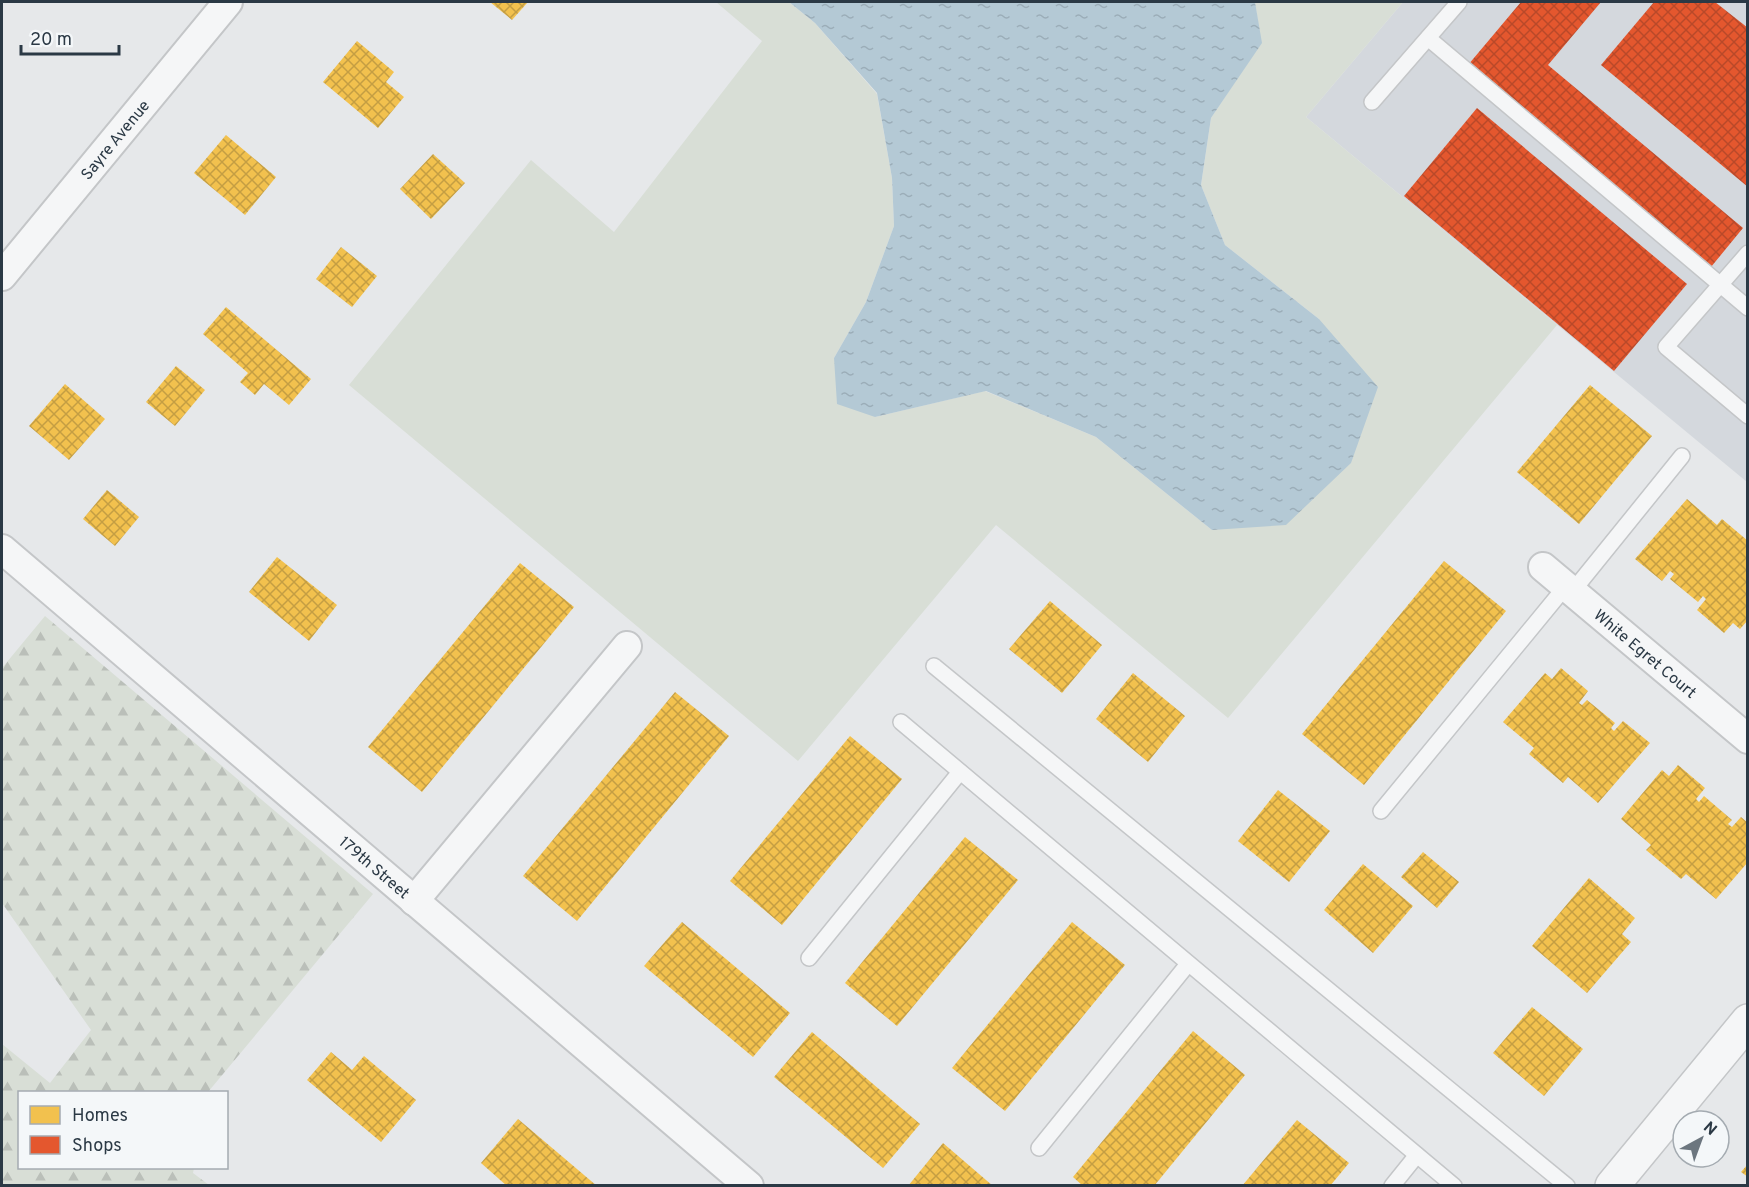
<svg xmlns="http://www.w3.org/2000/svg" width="1749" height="1187" font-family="Overpass,sans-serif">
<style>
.built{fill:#d4d8dd}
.green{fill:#d8ded6}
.forest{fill:url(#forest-firs)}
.water{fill:url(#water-ripples)}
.homes{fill:url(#homes-cross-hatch)}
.shops{fill:url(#shops-cross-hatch)}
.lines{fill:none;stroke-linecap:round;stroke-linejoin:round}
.service-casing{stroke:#c4c6c8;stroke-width:18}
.minor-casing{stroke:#c4c6c8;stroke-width:32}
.tertiary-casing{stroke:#c4c6c8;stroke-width:36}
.service{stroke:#f5f6f7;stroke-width:15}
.minor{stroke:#f5f6f7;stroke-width:28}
.tertiary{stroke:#f5f6f7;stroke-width:33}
.labels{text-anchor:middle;stroke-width:6;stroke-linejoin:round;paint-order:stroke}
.street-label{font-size:16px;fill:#2b3945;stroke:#f4f7f9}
</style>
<defs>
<pattern id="forest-firs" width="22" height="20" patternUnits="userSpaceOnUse" patternTransform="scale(1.5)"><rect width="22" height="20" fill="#d8ded6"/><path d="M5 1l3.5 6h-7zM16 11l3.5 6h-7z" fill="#babfb9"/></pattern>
<pattern id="water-ripples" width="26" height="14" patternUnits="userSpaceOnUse" patternTransform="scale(1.5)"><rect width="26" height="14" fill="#b4c9d5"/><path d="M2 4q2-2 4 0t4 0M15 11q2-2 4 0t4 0" fill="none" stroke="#9badb8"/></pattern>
<pattern id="homes-cross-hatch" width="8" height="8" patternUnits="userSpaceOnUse" patternTransform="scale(1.5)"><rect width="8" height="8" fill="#f2c14e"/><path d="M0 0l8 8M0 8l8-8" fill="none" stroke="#c49e43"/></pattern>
<pattern id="shops-cross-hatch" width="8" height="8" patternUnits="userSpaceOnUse" patternTransform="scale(1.5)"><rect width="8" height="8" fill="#e4572e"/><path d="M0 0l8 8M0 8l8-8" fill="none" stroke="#b94929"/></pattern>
</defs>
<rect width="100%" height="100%" fill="#e6e8ea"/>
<!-- built -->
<path class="built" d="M1403,2H1747V482L1306,117Z"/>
<!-- green -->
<path class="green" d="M716,2H789L815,23L877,94L892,178L894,226L866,302L834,358L875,417L985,391L1096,437L1212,530L1319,319L1225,245L1201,185L1211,118L1261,43L1255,2H1403L1306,117L1557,325L1228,718L996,525L798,761L349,385L531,160L614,232L762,41Z"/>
<!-- forest -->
<path class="forest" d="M45,616L373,894L208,1092H20V1168H194L193,1173L209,1185H2V1044L50,1083L91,1030L2,903V668Z"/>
<!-- water -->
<path class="water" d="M789,2H1255L1262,43L1211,118L1201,185L1225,245L1319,319L1378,387L1351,463L1286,525L1212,530L1096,437L986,391L875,417L837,404L834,358L866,302L894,226L892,178L877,93L815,23Z"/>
<!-- homes -->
<g class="homes">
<path d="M490,2H528L512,20Z"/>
<path d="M357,41L394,72L386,82L404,97L378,128L323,82Z"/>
<path d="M226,135L276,177L245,215L194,173Z"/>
<path d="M433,154L465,183L431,219L400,189Z"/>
<path d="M341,247L377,276L352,307L316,279Z"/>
<path d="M226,307L311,379L289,405L264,384L255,395L240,382L248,373L203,334Z"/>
<path d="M176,366L205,390L175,426L146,402Z"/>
<path d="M65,384L105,419L69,460L29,426Z"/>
<path d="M1590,385L1652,436L1579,524L1517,472Z"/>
<path d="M107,490L139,517L115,546L83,519Z"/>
<path d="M1687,499L1717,525L1722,519L1748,541V620L1740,629L1733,623L1724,633L1697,610L1706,599L1703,596L1698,602L1670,579L1674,574L1670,571L1662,581L1635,559Z"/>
<path d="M277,557L337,605L309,641L249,592Z"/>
<path d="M1444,561L1506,611L1364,785L1302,734Z"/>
<path d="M520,563L574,607L422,792L368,747Z"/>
<path d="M1050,601L1102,645L1062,693L1009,649Z"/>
<path d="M1561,668L1588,691L1579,703L1582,705L1587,700L1615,723L1611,728L1614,731L1623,721L1650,743L1598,803L1568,777L1563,783L1529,754L1534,748L1503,722L1545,673L1552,679Z"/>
<path d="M1133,673L1185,716L1148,762L1096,719Z"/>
<path d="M675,692L729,736L577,921L523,876Z"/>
<path d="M850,736L902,779L782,925L730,881Z"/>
<path d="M1678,765L1705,788L1696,799L1699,802L1704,796L1732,820L1728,824L1732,827L1741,817L1748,823V862L1716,899L1686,874L1681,879L1646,850L1651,845L1621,819L1662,770L1669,776Z"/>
<path d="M1278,790L1330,831L1289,882L1238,841Z"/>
<path d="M965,837L1018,880L897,1026L845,983Z"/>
<path d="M1423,852L1459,882L1437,908L1401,877Z"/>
<path d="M1363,864L1413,906L1373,953L1324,910Z"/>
<path d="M1589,878L1635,918L1622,934L1631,942L1587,993L1532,946Z"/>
<path d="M682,922L790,1013L753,1057L644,966Z"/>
<path d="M1072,922L1125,965L1005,1111L952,1068Z"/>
<path d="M1532,1007L1583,1049L1544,1096L1493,1053Z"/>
<path d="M1193,1031L1245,1075L1154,1186H1083L1073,1177Z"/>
<path d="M812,1032L920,1124L883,1168L774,1077Z"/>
<path d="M331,1052L352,1070L364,1056L416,1100L381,1142L307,1080Z"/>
<path d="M518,1119L597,1186H507L481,1163Z"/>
<path d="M1297,1120L1349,1163L1330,1186H1242Z"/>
<path d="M943,1143L993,1186H908Z"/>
<path d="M1748,1164V1177L1741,1172Z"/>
</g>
<!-- shops -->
<g class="shops">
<path d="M1521,2H1601L1548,65L1743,228L1711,267L1468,65Z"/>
<path d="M1654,2H1715L1748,28V187L1601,65Z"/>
<path d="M1477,108L1687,284L1614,371L1404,196Z"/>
</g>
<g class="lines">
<defs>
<g id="service">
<path d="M1428,38L1748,308"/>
<path d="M1372,102L1459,2"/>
<path d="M1748,253L1666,347L1748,416"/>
<path d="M1572,592L1682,456"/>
<path d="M934,666L1567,1186"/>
<path d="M901,722L1454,1186"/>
<path d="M1381,811L1566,586"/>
<path d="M809,958L960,772"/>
<path d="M1039,1148L1188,964"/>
<path d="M1392,1186L1417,1155"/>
</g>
<g id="minor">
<path id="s1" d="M2,276L228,2"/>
<path id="s2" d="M2,549L749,1186"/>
<path id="s3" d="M1543,567L1748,739"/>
<path d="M414,901L627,646"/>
</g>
<path id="tertiary" d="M1612,1186L1748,1021"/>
</defs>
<!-- service casing -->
<use href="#service" class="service-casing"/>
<!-- minor casing -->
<use href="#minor" class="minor-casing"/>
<!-- tertiary casing -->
<use href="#tertiary" class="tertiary-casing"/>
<!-- service -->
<use href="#service" class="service"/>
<!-- minor -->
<use href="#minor" class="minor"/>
<!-- tertiary -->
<use href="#tertiary" class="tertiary"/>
</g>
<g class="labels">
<!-- street labels -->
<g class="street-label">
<text dy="6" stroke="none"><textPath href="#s1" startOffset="177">Sayre Avenue</textPath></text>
<text dy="6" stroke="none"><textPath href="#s3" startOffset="134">White Egret Court</textPath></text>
<text dy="6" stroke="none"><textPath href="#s2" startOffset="490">179th Street</textPath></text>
</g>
</g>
<!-- border -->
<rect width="1749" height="1187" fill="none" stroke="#2b3945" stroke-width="6"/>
<!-- legend -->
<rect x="18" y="1091" width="210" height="78" fill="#f4f7f9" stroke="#a4abb1" stroke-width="1.5"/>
<rect x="30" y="1106" width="30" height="18" fill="#f2c14e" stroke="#a4abb1" stroke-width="1.5"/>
<text x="72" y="1121" font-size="18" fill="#2b3945">Homes</text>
<rect x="30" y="1136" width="30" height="18" fill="#e4572e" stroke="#a4abb1" stroke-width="1.5"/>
<text x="72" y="1151" font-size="18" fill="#2b3945">Shops</text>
<!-- north arrow -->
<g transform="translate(1701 1139) rotate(41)"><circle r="28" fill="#f4f7f9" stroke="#a4abb1" stroke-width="1.5"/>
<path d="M0-4.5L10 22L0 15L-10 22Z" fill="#6c767f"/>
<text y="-9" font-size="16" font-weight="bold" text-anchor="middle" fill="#2b3945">N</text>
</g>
<!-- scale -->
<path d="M21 45v9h98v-9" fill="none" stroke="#2b3945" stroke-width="3"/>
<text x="30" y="45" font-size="18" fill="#2b3945" stroke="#f4f7f9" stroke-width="4.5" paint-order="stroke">20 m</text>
</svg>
